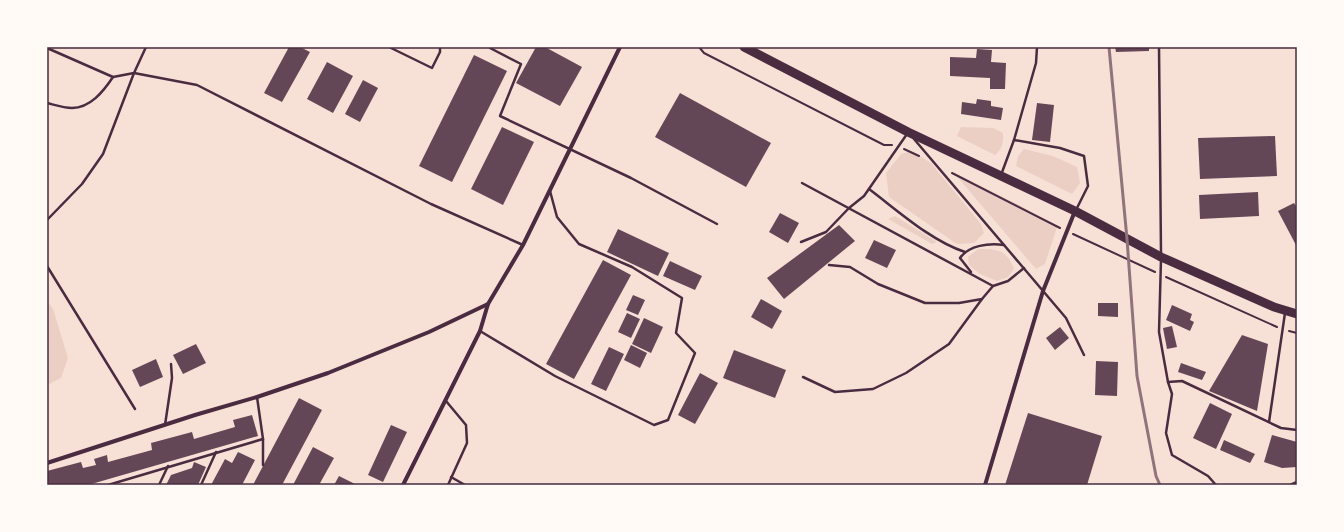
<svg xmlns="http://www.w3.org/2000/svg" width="1344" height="532" font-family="Arial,sans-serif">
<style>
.green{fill:#ebcfc5}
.building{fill:#644757}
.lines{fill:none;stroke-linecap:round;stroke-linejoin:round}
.path{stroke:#4a2c40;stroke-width:2}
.service{stroke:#4a2c40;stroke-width:2.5}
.minor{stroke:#4a2c40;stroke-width:4}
.primary{stroke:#4a2c40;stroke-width:9}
.rail{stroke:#8f747c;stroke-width:3}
.neatline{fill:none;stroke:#4a2c40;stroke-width:1.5}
</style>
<rect width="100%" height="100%" fill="#f7e1d7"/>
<!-- green -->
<g class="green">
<path d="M961,127L993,128L1003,133C1004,142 1002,149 995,155L957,136Z"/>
<path d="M1024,149L1053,156L1077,167L1080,183L1072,194L1016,166L1018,156Z"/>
<path d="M912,151L931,163L981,224L984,233L974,243L957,244L889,197L886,173L901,154Z"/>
<path d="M953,172L1021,206L1057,227L1045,264L1036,269Z"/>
<path d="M895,216L937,242L932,244L888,219Z"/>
<path d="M978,249C998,249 1006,249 1014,269L1008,277L997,281L980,274L969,265L968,257Z"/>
<path d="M47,301L53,309L68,358L61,378L47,385Z"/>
</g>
<!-- building -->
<g class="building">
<path d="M289,47H300L310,52L282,102L264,93Z"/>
<path d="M536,47H545L582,67L560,106L516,83Z"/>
<path d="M1115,47H1149V51L1116,52Z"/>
<path d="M977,49L992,50L991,62L1006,63L1005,89H990V78L950,76V57L976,58Z"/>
<path d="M474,55L507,71L452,182L419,166Z"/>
<path d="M327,62L353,76L333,113L307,99Z"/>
<path d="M363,80L378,88L360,122L345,114Z"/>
<path d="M680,93L771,143L746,187L655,137Z"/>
<path d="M977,99L991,101V106L1003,108L1001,120L961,114L962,102L976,104Z"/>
<path d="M1037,103L1054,105L1050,142L1032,140Z"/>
<path d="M502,127L534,142L503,205L471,189Z"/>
<path d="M1275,136L1277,176L1200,179L1198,138Z"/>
<path d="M1258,192L1259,216L1200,219L1199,195Z"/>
<path d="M1294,203L1297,208V247L1278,211Z"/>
<path d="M780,213L799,223L788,243L769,232Z"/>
<path d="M839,225L855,241L784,299L767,278Z"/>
<path d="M618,229L669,253L658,276L607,252Z"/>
<path d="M874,240L896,250L887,268L865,258Z"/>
<path d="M603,260L631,275L574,379L546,364Z"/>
<path d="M670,261L702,276L695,290L663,276Z"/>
<path d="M633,295L645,300L638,315L626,310Z"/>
<path d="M761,299L782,311L772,329L751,317Z"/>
<path d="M1098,303H1118V317L1098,316Z"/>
<path d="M1172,305L1192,314L1190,320L1194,322L1190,331L1166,320Z"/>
<path d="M627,313L640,319L631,338L618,332Z"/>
<path d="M644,318L663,327L651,353L632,344Z"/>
<path d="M1172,326L1177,347L1167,349L1163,328Z"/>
<path d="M1060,327L1069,338L1055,350L1046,338Z"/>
<path d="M1242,335L1268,344L1257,411L1209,391Z"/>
<path d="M196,344L206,363L183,374L173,355Z"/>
<path d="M631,345L647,353L640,368L624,360Z"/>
<path d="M609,347L624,354L606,391L591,384Z"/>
<path d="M734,350L786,370L775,398L723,378Z"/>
<path d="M156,359L163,377L140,387L132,370Z"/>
<path d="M1096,361L1118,362L1117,396L1095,395Z"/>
<path d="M1181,363L1206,372L1202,380L1178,372Z"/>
<path d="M700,373L718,383L695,424L678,415Z"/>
<path d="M299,398L322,410L282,485H253Z"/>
<path d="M1210,403L1232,414L1216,449L1193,438Z"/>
<path d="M1028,413L1102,436L1087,485H1005Z"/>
<path d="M252,415L258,436L88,485H47V471L81,462L83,468L96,465L94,459L107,455L108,462L152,450L151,443L192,432L194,439L235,427L233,420Z"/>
<path d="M391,425L407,432L383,482L368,475Z"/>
<path d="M1272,435L1297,442V467L1282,468L1264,462Z"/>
<path d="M1224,440L1255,454L1250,463L1220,450Z"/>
<path d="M313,447L334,458L319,485H293Z"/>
<path d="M238,452L255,460L242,485H211L225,459L232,463Z"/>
<path d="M194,462L206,467L198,485H166L171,475L192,468Z"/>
<path d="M339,476L357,485H334Z"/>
</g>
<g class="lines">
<!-- path -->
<g class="path">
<path d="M699,47L704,53L884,145H892"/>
<path d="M904,149L919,156"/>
<path d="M952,173L1060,228"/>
<path d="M1073,234L1155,272"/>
<path d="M1166,277L1277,327"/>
<path d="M1289,331L1297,333"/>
</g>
<!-- service -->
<g class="service">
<path d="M389,47L432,68L440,52V47"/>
<path d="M1159,47L1161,254"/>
<path d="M47,48L113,77L134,73L146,47"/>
<path d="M490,48L521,64L500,116L631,178L717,224"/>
<path d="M47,103C55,105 64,108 72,108C90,108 103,92 113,77"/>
<path d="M914,139L1066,318L1084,355"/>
<path d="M1014,140L1036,63L1037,47"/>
<path d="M1001,175L1014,140L1060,148L1084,156L1088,186L1076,210"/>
<path d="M802,183L993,286L1008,281L1024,268"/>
<path d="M869,189C897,210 931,241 965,252"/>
<path d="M47,220L82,184L103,154L134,73L197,85L431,204L523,245"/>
<path d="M801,242L826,232L849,208L864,196L907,134"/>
<path d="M1161,259L1159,332L1168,382L1182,381L1281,428L1297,430"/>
<path d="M829,265L850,267L878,284L925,303H959L982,299L993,286"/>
<path d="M47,266L135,409"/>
<path d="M971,272L960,258C969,245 989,243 1004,245"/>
<path d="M480,331L555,376L654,425L668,420L695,353L676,333L682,298L632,267L579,244L557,217L550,191"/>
<path d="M803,377L835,392L873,389L906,373L949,344L982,299"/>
<path d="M1168,382L1172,394L1166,433L1172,455L1208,476L1216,485"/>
<path d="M257,397L263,439V465"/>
<path d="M446,401L466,425L467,443L448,485"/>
<path d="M1269,422L1285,313"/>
<path d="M165,425L172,378L171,364"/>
<path d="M451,477L465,485"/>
<path d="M108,485L263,439"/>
<path d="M159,485L168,466"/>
<path d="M201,485L216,452"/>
<path d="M1290,485L1297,482"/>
</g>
<!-- minor -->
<g class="minor">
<path d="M47,463L195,415L257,397L328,373L429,332L488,304"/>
<path d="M403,485L480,331L488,304L523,245L620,47"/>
<path d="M985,485L1043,291L1075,211"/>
</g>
<!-- primary -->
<path class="primary" d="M744,47L908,132L1075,211L1161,257L1274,307L1297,314"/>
<!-- rail -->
<path class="rail" d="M1109,47L1127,239L1137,376L1156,476L1160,485"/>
</g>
<!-- border -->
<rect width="1344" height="532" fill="none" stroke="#fffaf5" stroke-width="96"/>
<rect x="48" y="48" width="1248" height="436" class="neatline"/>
</svg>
